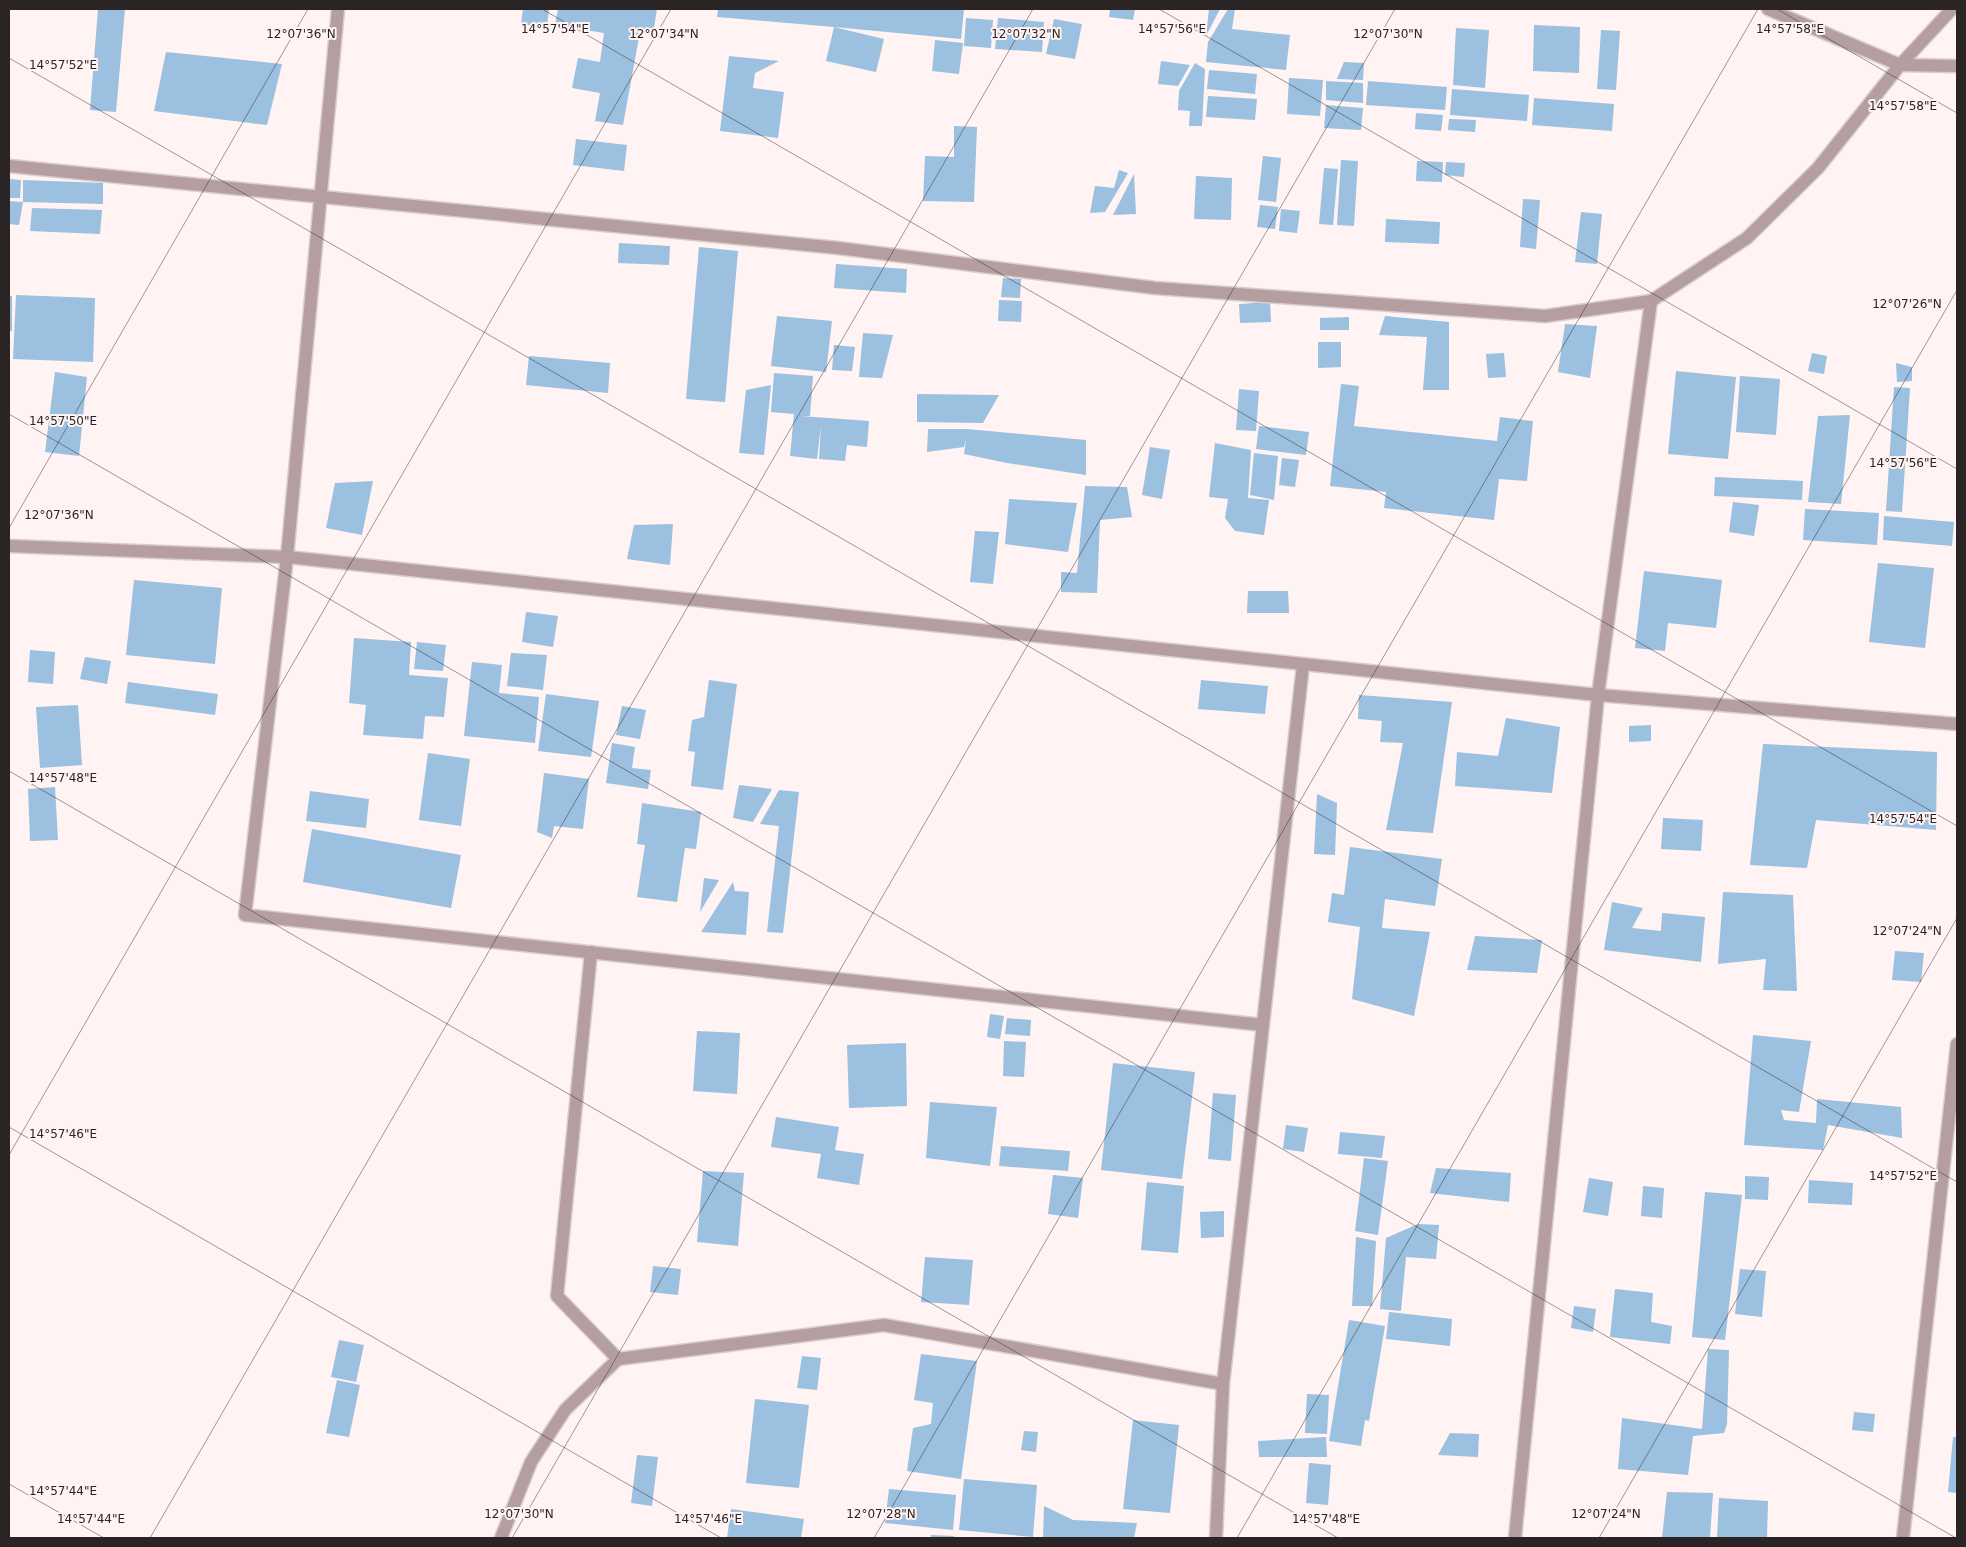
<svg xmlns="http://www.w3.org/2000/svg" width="1966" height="1547" font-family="'DejaVu Sans',sans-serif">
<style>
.building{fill:#9bc0e0}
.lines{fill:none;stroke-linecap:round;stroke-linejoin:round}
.minor-casing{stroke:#d9cece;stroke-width:15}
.minor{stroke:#b59e9f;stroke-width:12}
.ticks{fill:none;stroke:#2b2424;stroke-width:1;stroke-opacity:0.45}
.ticks-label{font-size:12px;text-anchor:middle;fill:#2b2424;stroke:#fff3f3;stroke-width:4;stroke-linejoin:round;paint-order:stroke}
</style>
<rect width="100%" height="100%" fill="#fff3f3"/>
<!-- building -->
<g class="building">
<path d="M98,9H125L116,112L90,110Z"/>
<path d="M523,9H549L547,27L521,24Z"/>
<path d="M558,9H657L653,34L640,32L623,125L595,121L600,93L572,88L578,58L600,62L604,33L555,25Z"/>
<path d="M718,9H964L961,39L834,27L884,39L876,72L826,61L834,27L717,17Z"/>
<path d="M1110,9H1135L1133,20L1109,17Z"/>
<path d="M1209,9H1220L1206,36Z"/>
<path d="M1228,9H1235L1232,29L1290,35L1286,70L1206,62L1208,42Z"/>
<path d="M966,18L993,20L991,48L964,46Z"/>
<path d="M998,18L1044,22L1042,52L995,49Z"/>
<path d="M1054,19L1082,24L1075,59L1046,54Z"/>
<path d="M1534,25L1580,27L1579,73L1533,71Z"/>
<path d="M1456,28L1489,30L1485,88L1453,85Z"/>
<path d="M1601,30L1620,31L1616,90L1597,89Z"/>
<path d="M935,40L963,43L959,74L932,71Z"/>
<path d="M166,52L282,64L267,125L154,111Z"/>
<path d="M729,56L779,61L755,73L753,88L784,92L778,138L720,131Z"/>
<path d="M1161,61L1190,65L1178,86L1158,84Z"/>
<path d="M1344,62L1364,63L1363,80L1337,79Z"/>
<path d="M1195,63L1205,69L1202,126H1189L1190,111L1178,110L1179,91Z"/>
<path d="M1209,70L1257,74L1255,94L1207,89Z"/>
<path d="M1289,78L1323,80L1320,116L1287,114Z"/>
<path d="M1326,81L1363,83V103L1326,100Z"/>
<path d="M1368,81L1447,87L1445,110L1366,105Z"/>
<path d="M1452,89L1529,95L1527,121L1450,115Z"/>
<path d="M1208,96L1257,99L1255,120L1206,117Z"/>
<path d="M1534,98L1614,104L1612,131L1532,125Z"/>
<path d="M1326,105L1363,108L1361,130L1324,128Z"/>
<path d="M1416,113L1443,115L1441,131L1415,129Z"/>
<path d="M1449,119L1476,120L1475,132L1448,130Z"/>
<path d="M954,126L977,127L974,202L923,201L925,156L954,157Z"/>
<path d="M576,139L627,145L624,171L573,165Z"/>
<path d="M1263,156L1281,158L1276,202L1258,200Z"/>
<path d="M1341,160L1358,161L1354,226L1337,225Z"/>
<path d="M1417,161L1443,162L1442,182L1416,181Z"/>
<path d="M1446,162L1465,163L1464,177L1445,175Z"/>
<path d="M1324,168L1338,169L1333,225L1319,224Z"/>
<path d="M1119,170L1128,173L1105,212L1090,213L1095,186L1114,188Z"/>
<path d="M1134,174L1136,214L1113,215Z"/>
<path d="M1196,176L1232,178L1231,220L1194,219Z"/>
<path d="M9,179L21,180L20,198H9Z"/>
<path d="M23,180L103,183V204L23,202Z"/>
<path d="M1523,199L1540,200L1536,249L1520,247Z"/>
<path d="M9,201L23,202L19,225L9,224Z"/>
<path d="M1260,205L1278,207L1275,229L1257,227Z"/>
<path d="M32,208L102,210L100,234L30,231Z"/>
<path d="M1281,209L1300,211L1297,233L1279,231Z"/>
<path d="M1581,212L1602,214L1597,264L1575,262Z"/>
<path d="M1386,219L1440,222L1439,244L1385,242Z"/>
<path d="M619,243L670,246L669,265L618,263Z"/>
<path d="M699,247L738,251L725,402L686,399Z"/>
<path d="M836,264L907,269L906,293L834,288Z"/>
<path d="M1003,278L1021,279L1020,298L1001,297Z"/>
<path d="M16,295L95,298L93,362L13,359Z"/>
<rect x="9" y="296" width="3" height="35"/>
<path d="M999,300L1022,301L1021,322L998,321Z"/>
<path d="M1270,302L1271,322L1240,323L1239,304Z"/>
<path d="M777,316L832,321L826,372L771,366Z"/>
<path d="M1385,316L1449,322V390H1423L1427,337L1379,335Z"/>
<path d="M1349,317V330H1320V318Z"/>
<path d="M1565,324L1597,326L1590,378L1558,372Z"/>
<path d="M863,333L893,335L882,378L859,377Z"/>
<path d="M1318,342H1341V367L1318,368Z"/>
<path d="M834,345L855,347L852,371L832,370Z"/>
<path d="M1504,353L1506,377L1488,378L1486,354Z"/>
<path d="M1812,353L1827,356L1824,374L1808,371Z"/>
<path d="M529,356L610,363L608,393L526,385Z"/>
<path d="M1896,363L1912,367V381L1897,382Z"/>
<path d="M1676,371L1736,377L1728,459L1668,454Z"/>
<path d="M55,372L87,377L79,456L45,452Z"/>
<path d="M774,373L813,376L810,416H801L869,421L867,447L847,445L845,461L819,459L821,425L817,459L790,456L794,414L771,412Z"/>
<path d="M1740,376L1780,379L1776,435L1736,432Z"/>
<path d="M1341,384L1359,386L1354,426L1497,441L1500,417L1533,421L1527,481L1499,479L1494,520L1384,508L1386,492L1330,486Z"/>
<path d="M771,385L764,455L739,453L746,390Z"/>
<path d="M1894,387L1910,388L1902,512L1886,511Z"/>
<path d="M1239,389L1259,391L1256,431L1236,430Z"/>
<path d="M917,394L999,395L983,423L917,422Z"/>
<path d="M1850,415L1841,504L1808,502L1818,416Z"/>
<path d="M1259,426L1309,432L1306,455L1256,449Z"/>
<path d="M928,429H967L1086,440V475L1007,463L964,454L966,439L964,447L927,452Z"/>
<path d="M1215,443L1251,450L1248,498L1269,500L1264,535L1235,531L1225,518L1228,499L1209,497Z"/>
<path d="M1150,447L1170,450L1162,499L1142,495Z"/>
<path d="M1254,453L1278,456L1274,500L1250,495Z"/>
<path d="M1282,458L1299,460L1295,487L1279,485Z"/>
<path d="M1715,477L1803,481L1802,500L1714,496Z"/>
<path d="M373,481L362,535L326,528L335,483Z"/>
<path d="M1085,486L1127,487L1132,517L1100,520L1097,593L1061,592V572L1077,573Z"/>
<path d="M1009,499L1077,503L1068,552L1005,544Z"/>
<path d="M1733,502L1759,505L1754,536L1729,532Z"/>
<path d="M1805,509L1879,513L1877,545L1803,540Z"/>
<path d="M1884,516L1954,522L1952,546L1883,540Z"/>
<path d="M673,524L670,565L627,559L634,525Z"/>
<path d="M975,531L999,532L993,584L970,582Z"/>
<path d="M1878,563L1934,568L1925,648L1869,642Z"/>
<path d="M1644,571L1722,580L1716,628L1668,623L1665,651L1635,648Z"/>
<path d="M134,580L222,588L215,664L126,655Z"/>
<path d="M1248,591H1288L1289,613H1247Z"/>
<path d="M526,612L558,616L553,647L522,642Z"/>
<path d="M354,638L411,642L409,675L448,678L444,717L425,716L423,739L363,735L366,705L349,703Z"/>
<path d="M417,642L446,645L443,671L414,669Z"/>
<path d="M30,650L55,652L53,684L28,682Z"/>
<path d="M511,653L547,655L543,690L507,686Z"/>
<path d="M85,657L111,661L107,684L80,679Z"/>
<path d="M472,662L502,665L499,693L539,697L535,743L464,736Z"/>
<path d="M709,680L737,684L723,790L691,786L695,752L688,751L692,720L704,717Z"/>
<path d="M1201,680L1268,686L1265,714L1198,709Z"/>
<path d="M128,682L218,694L215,715L125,703Z"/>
<path d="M546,694L599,701L591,757L538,751Z"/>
<path d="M1359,695L1452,702L1433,833L1386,830L1403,743L1380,742L1382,721L1358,719Z"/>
<path d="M78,705L82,765L40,768L36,707Z"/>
<path d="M622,706L646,710L640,739L616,735Z"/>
<path d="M1506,718L1560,727L1552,793L1455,786L1457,752L1498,756Z"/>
<path d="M1651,725V741L1629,742V726Z"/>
<path d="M612,743L635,747L632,768L651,770L648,789L606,783Z"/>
<path d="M1763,744L1937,752L1936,830L1816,820L1807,868L1750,865Z"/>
<path d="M428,753L470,759L461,826L419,820Z"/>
<path d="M544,773L589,779L583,829L554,826L552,838L537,832Z"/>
<path d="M739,785L772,789L753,822L733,818Z"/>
<path d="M55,787L58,840L30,841L28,789Z"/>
<path d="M779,790L799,792L783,933L767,932L779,826L760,824Z"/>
<path d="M310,791L369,799L366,828L306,821Z"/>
<path d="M1317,794L1337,803L1335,855L1314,854Z"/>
<path d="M642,803L701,812L696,849L685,848L677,902L637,897L645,845L637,844Z"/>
<path d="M1663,818L1703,820L1701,851L1661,849Z"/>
<path d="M312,829L461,855L451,908L303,882Z"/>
<path d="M1350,847L1442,859L1435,906L1385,899L1382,928L1430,932L1414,1016L1352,999L1360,927L1328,922L1332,893L1344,895Z"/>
<path d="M704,878L719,880L700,912Z"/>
<path d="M733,882L735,891L749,892L746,935L701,932Z"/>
<path d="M1723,892L1793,895L1797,991L1763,990L1766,959L1718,964Z"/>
<path d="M1612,902L1643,908L1632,928L1661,931L1662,913L1705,917L1701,962L1604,950Z"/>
<path d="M1475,936L1542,940L1537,973L1467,970Z"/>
<path d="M1895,951L1924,953L1921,982L1892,980Z"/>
<path d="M990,1014L1004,1016L1000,1039L987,1037Z"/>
<path d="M1007,1018L1031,1020L1030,1036L1005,1034Z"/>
<path d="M697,1031L740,1033L737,1094L693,1091Z"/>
<path d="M1753,1035L1811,1041L1799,1112L1781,1110L1784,1120L1816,1123L1817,1099L1901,1107L1902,1138L1828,1125L1823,1150L1744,1145Z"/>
<path d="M1004,1041L1026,1042L1024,1077L1003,1076Z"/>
<path d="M906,1043L907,1106L849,1108L847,1045Z"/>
<path d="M1113,1063L1195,1072L1182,1179L1101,1170Z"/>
<path d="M1213,1093L1236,1095L1231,1161L1208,1159Z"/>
<path d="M930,1102L997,1107L990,1166L926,1158Z"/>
<path d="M776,1117L839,1127L835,1150L864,1154L859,1185L817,1178L821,1154L771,1147Z"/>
<path d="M1286,1125L1308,1128L1304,1152L1283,1149Z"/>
<path d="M1340,1132L1385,1136L1382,1158L1338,1154Z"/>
<path d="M1001,1146L1070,1151L1068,1171L999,1166Z"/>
<path d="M1364,1158L1388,1161L1378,1235L1355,1231Z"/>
<path d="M1436,1168L1511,1173L1509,1202L1430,1193Z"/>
<path d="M703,1171L744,1173L738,1246L697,1242Z"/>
<path d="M1053,1175L1083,1178L1078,1218L1048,1214Z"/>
<path d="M1745,1176L1769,1177L1768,1200L1745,1199Z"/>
<path d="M1589,1178L1613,1182L1608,1216L1583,1212Z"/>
<path d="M1809,1180L1853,1183L1852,1205L1808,1203Z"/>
<path d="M1147,1182L1184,1186L1178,1253L1141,1250Z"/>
<path d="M1643,1186L1664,1188L1662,1218L1641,1216Z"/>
<path d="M1705,1192L1742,1195L1725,1340L1692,1337Z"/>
<path d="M1224,1211V1237L1201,1238L1200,1212Z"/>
<path d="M1418,1224L1439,1225L1436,1259L1406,1257L1401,1311L1380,1309L1386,1238Z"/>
<path d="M1356,1237L1376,1241L1372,1306H1352Z"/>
<path d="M925,1257L973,1260L969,1305L921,1302Z"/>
<path d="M653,1266L681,1269L678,1295L650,1292Z"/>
<path d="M1740,1269L1766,1271L1762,1317L1735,1314Z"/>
<path d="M1615,1289L1653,1293L1651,1322L1672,1326L1670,1344L1610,1337Z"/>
<path d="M1574,1306L1596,1309L1593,1332L1571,1328Z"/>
<path d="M1389,1312L1452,1319L1450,1346L1386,1339Z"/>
<path d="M1349,1320L1385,1326L1369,1421L1365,1420L1361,1446L1329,1441Z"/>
<path d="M339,1340L364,1345L356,1382L331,1377Z"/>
<path d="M1708,1349L1729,1350L1727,1424L1724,1433L1693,1436L1688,1475L1618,1469L1622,1418L1702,1429Z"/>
<path d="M921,1354L977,1361L961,1479L907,1471L913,1428L931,1424L933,1403L914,1400Z"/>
<path d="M802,1356L821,1358L817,1390L797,1388Z"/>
<path d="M337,1380L360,1385L349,1437L326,1433Z"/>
<path d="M1307,1394L1329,1395L1327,1434L1305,1433Z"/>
<path d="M755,1399L809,1405L799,1488L746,1483Z"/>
<path d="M1854,1412L1875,1414L1873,1432L1852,1430Z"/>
<path d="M1133,1420L1179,1425L1170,1513L1123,1509Z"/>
<path d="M1024,1431L1038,1432L1036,1452L1021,1450Z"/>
<path d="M1450,1433L1479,1434L1478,1457L1438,1455Z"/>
<path d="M1326,1437L1327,1457H1259L1258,1441Z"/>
<path d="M1953,1437H1957V1493L1948,1492Z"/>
<path d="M637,1455L658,1457L652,1506L631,1503Z"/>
<path d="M1309,1463L1331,1465L1328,1505L1306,1503Z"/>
<path d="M964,1479L1037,1485L1033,1537L959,1530Z"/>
<path d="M889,1489L956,1495L953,1530L885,1523Z"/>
<path d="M1667,1492L1713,1493L1710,1538H1662Z"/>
<path d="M1719,1498L1768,1501L1767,1538H1717Z"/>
<path d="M1044,1506L1073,1520L1137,1523L1134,1538H1043Z"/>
<path d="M731,1509L804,1519L801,1538H727Z"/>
<path d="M931,1535L954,1536V1538H931Z"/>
</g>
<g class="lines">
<defs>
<g id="minor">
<path d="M338,9L287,557L245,915L1263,1025"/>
<path d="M1768,9L1900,65L1957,66"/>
<path d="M9,166L838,248L1155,288L1545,316L1651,301L1747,238L1818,168L1900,65L1952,9"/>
<path d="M9,546L287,557L1598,695L1957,724"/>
<path d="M618,1359L884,1325L1223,1384"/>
<path d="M501,1538L531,1462L565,1410L618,1359L557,1296L591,952"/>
<path d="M1216,1538L1223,1384L1303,665"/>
<path d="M1515,1538L1598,695L1651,301"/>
<path d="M1903,1538L1957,1044"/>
</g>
</defs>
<!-- minor casing -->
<use href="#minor" class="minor-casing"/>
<!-- minor -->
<use href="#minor" class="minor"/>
</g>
<!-- ticks -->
<path class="ticks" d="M542,9L1957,826M1159,9L1957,469M1777,9L1957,113M9,58L1957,1182M9,414L1956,1538M9,528L308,9M9,771L1338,1538M9,1127L721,1538M9,1155L671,9M9,1484L104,1538M150,1538L1033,9M512,1538L1395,9M874,1538L1758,9M1237,1538L1957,290M1599,1538L1957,918"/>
<g class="ticks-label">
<text x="555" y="33">14°57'54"E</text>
<text x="1172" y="33">14°57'56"E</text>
<text x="1790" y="33">14°57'58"E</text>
<text x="301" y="38">12°07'36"N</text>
<text x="664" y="38">12°07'34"N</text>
<text x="1026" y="38">12°07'32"N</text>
<text x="1388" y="38">12°07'30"N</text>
<text x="63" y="69">14°57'52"E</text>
<text x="1903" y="110">14°57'58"E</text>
<text x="1907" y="308">12°07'26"N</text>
<text x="63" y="425">14°57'50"E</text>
<text x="1903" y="467">14°57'56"E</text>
<text x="59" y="519">12°07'36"N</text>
<text x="63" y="782">14°57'48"E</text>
<text x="1903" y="823">14°57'54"E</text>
<text x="1907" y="935">12°07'24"N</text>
<text x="63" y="1138">14°57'46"E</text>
<text x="1903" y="1180">14°57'52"E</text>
<text x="63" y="1495">14°57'44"E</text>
<text x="519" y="1518">12°07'30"N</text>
<text x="881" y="1518">12°07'28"N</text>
<text x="1606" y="1518">12°07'24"N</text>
<text x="91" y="1523">14°57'44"E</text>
<text x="708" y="1523">14°57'46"E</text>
<text x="1326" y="1523">14°57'48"E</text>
</g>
<!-- border -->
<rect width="1966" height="1547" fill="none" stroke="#2b2424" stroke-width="20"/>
</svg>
